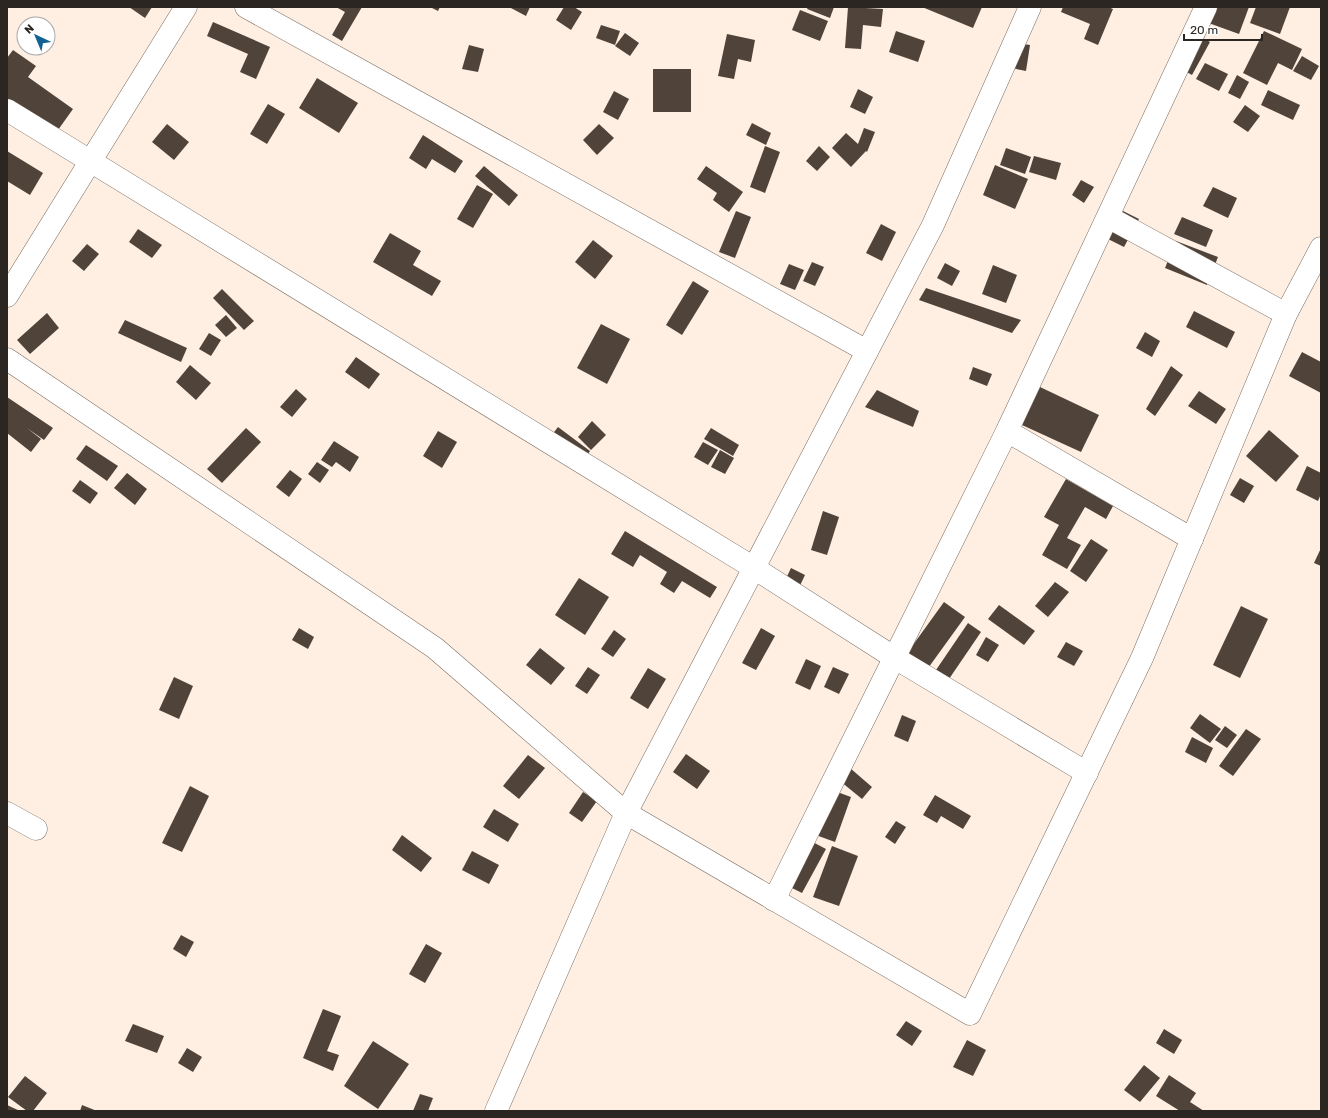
<svg xmlns="http://www.w3.org/2000/svg" width="1328" height="1118" font-family="Rubik,sans-serif">
<style>
.building{fill:#50443a}
.lines{fill:none;stroke-linecap:round;stroke-linejoin:round}
.street-casing{stroke:#7a6d62;stroke-width:23}
.street{stroke:#fff;stroke-width:22}
</style>
<rect width="100%" height="100%" fill="#feefe2"/>
<!-- building -->
<g class="building">
<path d="M129,7H152L145,18Z"/>
<path d="M336,7H362L342,41L332,35L345,12Z"/>
<path d="M430,7H440L438,11Z"/>
<path d="M509,7H530L526,16Z"/>
<path d="M564,7H574L582,12L571,30L556,20Z"/>
<path d="M808,7H834L830,18L807,9Z"/>
<path d="M848,7L883,9L881,27L863,25L861,49L845,48Z"/>
<path d="M922,7H982L973,28Z"/>
<path d="M1063,7H1108L1113,9L1098,45L1084,39L1090,24L1061,12Z"/>
<path d="M1209,7H1249L1239,34L1203,21Z"/>
<path d="M1256,7H1290L1280,34L1250,23Z"/>
<path d="M800,10L828,21L820,41L792,30Z"/>
<path d="M213,22L270,47L256,79L240,72L248,54L207,36Z"/>
<path d="M601,25L620,31L615,45L596,38Z"/>
<path d="M896,31L925,41L918,62L889,52Z"/>
<path d="M1264,31L1302,49L1292,70L1278,63L1267,85L1243,73Z"/>
<path d="M1192,32L1210,42L1192,75L1174,65Z"/>
<path d="M625,33L639,43L630,56L615,46Z"/>
<path d="M727,34L755,40L751,62L738,59L734,79L718,76Z"/>
<path d="M1012,42L1030,45L1026,71L1007,67Z"/>
<path d="M469,45L484,49L478,72L462,69Z"/>
<path d="M13,50L36,66L28,77L73,109L53,137L7,104V58Z"/>
<path d="M1302,56L1319,66L1311,80L1293,71Z"/>
<path d="M1205,63L1228,74L1219,91L1196,79Z"/>
<rect x="653" y="69" width="38" height="43"/>
<path d="M1237,75L1249,82L1240,99L1228,93Z"/>
<path d="M317,78L358,103L339,133L299,108Z"/>
<path d="M858,89L873,97L865,114L850,107Z"/>
<path d="M1268,90L1300,105L1293,120L1261,105Z"/>
<path d="M614,91L629,99L618,120L603,112Z"/>
<path d="M268,104L285,114L267,144L250,134Z"/>
<path d="M1245,105L1260,116L1248,132L1233,122Z"/>
<path d="M752,123L771,133L766,145L746,135Z"/>
<path d="M167,124L189,142L174,160L152,142Z"/>
<path d="M599,124L614,138L597,155L583,140Z"/>
<path d="M864,128L875,132L867,152L866,151L851,167L832,148L846,133L858,144Z"/>
<path d="M423,135L463,161L455,173L432,159L426,169L409,158Z"/>
<path d="M765,146L780,152L765,193L750,187Z"/>
<path d="M819,146L830,157L817,171L806,161Z"/>
<path d="M1006,148L1031,157L1025,174L1000,165Z"/>
<path d="M7,151L43,173L30,195L7,181Z"/>
<path d="M1034,156L1061,163L1056,180L1029,172Z"/>
<path d="M995,165L1028,179L1015,209L983,195Z"/>
<path d="M484,166L518,195L509,206L475,176Z"/>
<path d="M706,166L743,192L729,212L713,200L717,193L697,179Z"/>
<path d="M1081,180L1094,187L1084,203L1072,195Z"/>
<path d="M477,185L493,194L473,228L457,219Z"/>
<path d="M1213,187L1237,198L1228,218L1203,206Z"/>
<path d="M736,211L751,217L735,258L719,252Z"/>
<path d="M1123,211L1139,219L1124,247L1108,239Z"/>
<path d="M1182,217L1213,230L1206,247L1174,234Z"/>
<path d="M881,224L896,232L882,261L866,253Z"/>
<path d="M138,229L162,245L152,258L129,242Z"/>
<path d="M390,233L421,251L413,265L441,281L432,296L373,262Z"/>
<path d="M593,240L613,256L595,279L575,262Z"/>
<path d="M1176,241L1218,257L1207,285L1165,268Z"/>
<path d="M87,244L99,254L84,271L72,261Z"/>
<path d="M812,262L824,267L815,286L803,281Z"/>
<path d="M945,263L960,271L952,286L937,278Z"/>
<path d="M789,264L804,270L795,290L780,284Z"/>
<path d="M993,265L1017,275L1006,303L982,294Z"/>
<path d="M693,281L709,291L682,335L666,325Z"/>
<path d="M926,288L1021,320L1012,333L919,300Z"/>
<path d="M222,289L254,321L244,330L213,298Z"/>
<path d="M1194,311L1235,332L1227,348L1186,327Z"/>
<path d="M47,313L59,328L30,354L17,340Z"/>
<path d="M226,315L237,328L226,337L215,325Z"/>
<path d="M125,320L187,348L181,362L118,333Z"/>
<path d="M601,324L630,339L607,384L577,368Z"/>
<path d="M1145,332L1160,341L1152,357L1136,348Z"/>
<path d="M209,333L221,340L211,356L199,349Z"/>
<path d="M1302,352L1321,362V393L1289,376Z"/>
<path d="M356,357L380,374L369,389L345,372Z"/>
<path d="M190,365L211,383L196,400L176,382Z"/>
<path d="M1171,366L1183,375L1155,416L1146,409Z"/>
<path d="M973,367L992,374L987,386L969,379Z"/>
<path d="M1040,387L1099,415L1081,452L1022,425Z"/>
<path d="M296,389L307,399L292,417L280,407Z"/>
<path d="M877,390L919,411L913,427L865,407Z"/>
<path d="M1199,391L1226,409L1216,424L1188,406Z"/>
<path d="M7,397L53,428L44,440L27,428L41,439L31,452L7,433Z"/>
<path d="M592,421L606,435L591,450L578,437Z"/>
<path d="M558,427L590,451L581,464L548,440Z"/>
<path d="M246,428L261,442L222,483L207,469Z"/>
<path d="M711,428L739,445L733,456L704,439Z"/>
<path d="M1269,430L1299,456L1276,482L1246,456Z"/>
<path d="M438,431L457,442L442,468L423,456Z"/>
<path d="M334,441L359,457L350,472L336,462L332,467L321,460Z"/>
<path d="M703,442L718,450L708,465L694,457Z"/>
<path d="M86,445L118,466L107,481L76,459Z"/>
<path d="M720,450L734,458L725,474L711,467Z"/>
<path d="M317,462L329,470L320,483L308,474Z"/>
<path d="M1307,466L1321,473V494L1318,501L1296,490Z"/>
<path d="M290,470L302,479L289,497L276,487Z"/>
<path d="M127,473L147,489L135,505L114,488Z"/>
<path d="M1240,478L1254,486L1244,503L1230,495Z"/>
<path d="M1066,479L1113,506L1106,519L1085,507L1067,538L1081,545L1067,569L1042,555L1059,525L1044,517Z"/>
<path d="M80,480L98,493L90,504L72,491Z"/>
<path d="M823,511L839,517L827,555L811,550Z"/>
<path d="M625,531L717,587L710,598L682,581L674,593L660,584L667,572L640,555L633,567L611,554Z"/>
<path d="M1091,539L1108,550L1086,582L1070,571Z"/>
<path d="M1321,548V566L1314,563Z"/>
<path d="M791,568L805,575L795,596L781,589Z"/>
<path d="M579,578L609,597L585,635L555,615Z"/>
<path d="M1055,582L1069,592L1048,617L1035,606Z"/>
<path d="M944,602L965,617L926,671L905,656Z"/>
<path d="M999,605L1035,631L1024,645L988,619Z"/>
<path d="M1241,606L1268,619L1240,678L1213,665Z"/>
<path d="M968,623L981,632L949,679L936,670Z"/>
<path d="M299,628L314,637L308,649L292,640Z"/>
<path d="M761,628L775,636L756,670L742,663Z"/>
<path d="M614,630L626,639L613,657L601,649Z"/>
<path d="M986,637L999,645L988,662L976,655Z"/>
<path d="M1066,642L1083,651L1074,666L1057,657Z"/>
<path d="M540,648L565,668L551,685L526,665Z"/>
<path d="M806,659L821,666L810,690L795,683Z"/>
<path d="M588,667L600,675L587,694L575,686Z"/>
<path d="M833,667L849,674L839,694L824,687Z"/>
<path d="M648,668L666,679L648,709L630,698Z"/>
<path d="M174,677L193,686L179,719L159,710Z"/>
<path d="M1200,714L1221,729L1210,743L1190,728Z"/>
<path d="M902,715L916,721L908,742L894,736Z"/>
<path d="M1225,726L1237,735L1227,748L1215,740Z"/>
<path d="M1246,729L1261,739L1233,776L1219,766Z"/>
<path d="M1192,737L1213,748L1206,763L1185,752Z"/>
<path d="M686,754L710,771L697,789L673,772Z"/>
<path d="M528,755L545,768L519,799L503,786Z"/>
<path d="M850,768L872,787L862,799L840,781Z"/>
<path d="M190,786L209,796L182,852L162,843Z"/>
<path d="M829,789L851,797L835,842L813,834Z"/>
<path d="M583,792L597,801L582,822L569,813Z"/>
<path d="M935,795L971,816L963,829L941,816L937,823L923,815Z"/>
<path d="M494,809L519,824L508,842L483,827Z"/>
<path d="M896,821L906,827L895,844L885,837Z"/>
<path d="M402,835L432,858L421,872L392,850Z"/>
<path d="M807,839L826,849L802,893L784,884Z"/>
<path d="M832,846L858,856L839,906L813,897Z"/>
<path d="M472,851L499,865L489,884L462,870Z"/>
<path d="M181,935L194,942L186,957L173,949Z"/>
<path d="M426,944L442,953L425,983L409,974Z"/>
<path d="M323,1009L341,1016L327,1051L339,1055L333,1071L303,1058Z"/>
<path d="M906,1021L922,1031L912,1046L896,1035Z"/>
<path d="M133,1024L164,1036L157,1053L125,1041Z"/>
<path d="M1164,1029L1182,1040L1174,1054L1156,1043Z"/>
<path d="M967,1040L986,1050L973,1076L953,1067Z"/>
<path d="M373,1041L409,1064L378,1109L344,1086Z"/>
<path d="M187,1048L202,1057L193,1072L178,1063Z"/>
<path d="M1144,1065L1160,1078L1140,1102L1124,1090Z"/>
<path d="M1169,1075L1196,1093L1190,1102L1204,1111H1180L1156,1096Z"/>
<path d="M25,1076L47,1093L33,1111H27L8,1097Z"/>
<path d="M420,1094L433,1098L428,1111H413Z"/>
<path d="M7,1105L20,1111H7Z"/>
<path d="M82,1105L97,1111H80Z"/>
</g>
<g class="lines">
<defs>
<g id="street">
<path d="M246,7L867,351"/>
<path d="M7,110L754,568L895,658L1087,773"/>
<path d="M1108,217L1286,314"/>
<path d="M7,296L186,7"/>
<path d="M7,359L435,648L626,813L970,1014L1142,658L1286,314L1321,248"/>
<path d="M1007,431L1192,539"/>
<path d="M7,813L36,829"/>
<path d="M774,900L1007,431L1206,7"/>
<path d="M496,1111L626,813L933,225L1030,7"/>
</g>
</defs>
<!-- street casing -->
<use href="#street" class="street-casing"/>
<!-- street -->
<use href="#street" class="street"/>
</g>
<!-- border -->
<rect width="1328" height="1118" fill="none" stroke="#2b2621" stroke-width="16"/>
<!-- north arrow -->
<g transform="translate(36 36) rotate(316)"><circle r="19" fill="#ffffff" stroke="#aaa8a6"/>
<path d="M0-3L7 15L0 10L-7 15Z" fill="#126193"/>
<text y="-6" font-size="11" font-weight="bold" text-anchor="middle" fill="#2b2621">N</text>
</g>
<!-- scale -->
<path d="M1184 34v6h78v-6" fill="none" stroke="#2b2621" stroke-width="2"/>
<text x="1190" y="34" font-size="12" fill="#2b2621" stroke="#ffffff" stroke-width="3" paint-order="stroke">20 m</text>
</svg>
